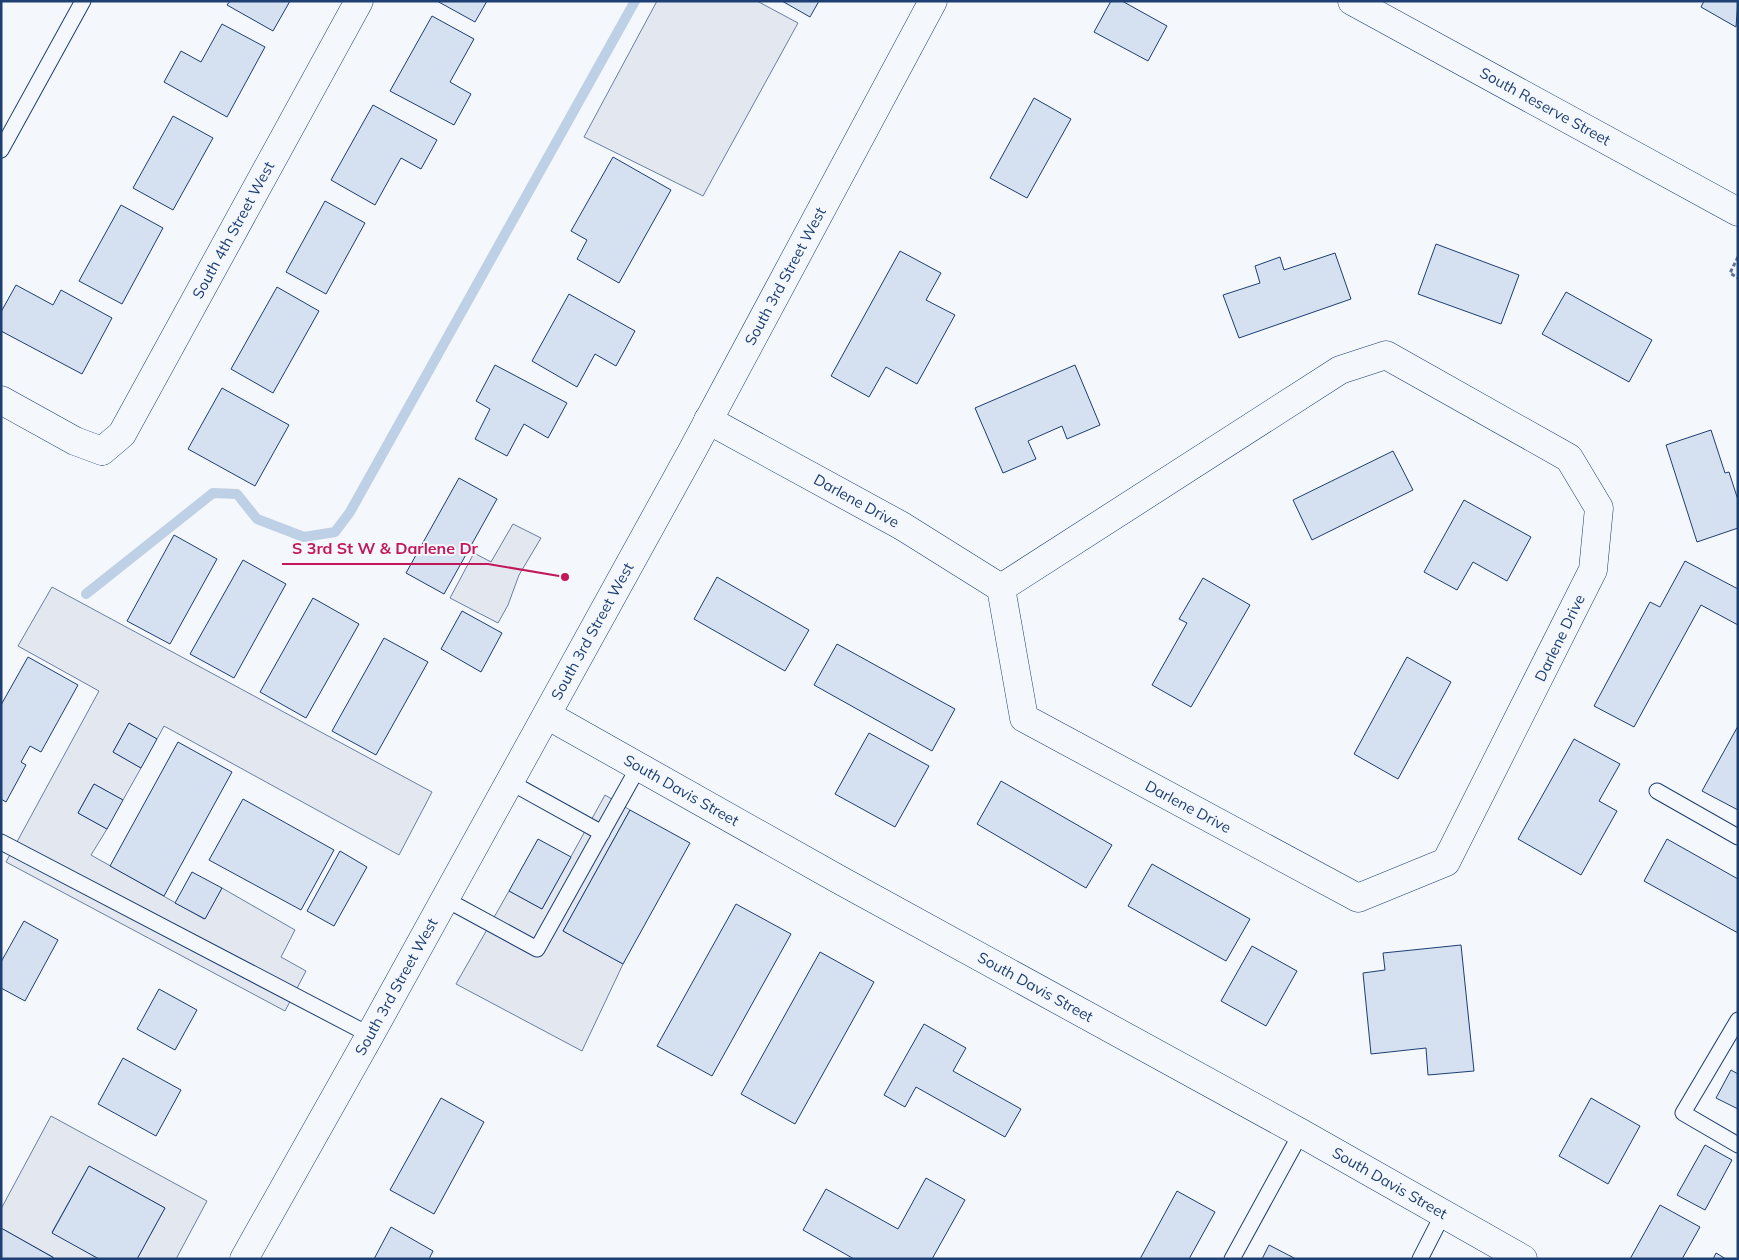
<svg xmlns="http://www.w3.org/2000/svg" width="1739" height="1260" font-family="Mulish,sans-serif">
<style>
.parking{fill:#e3e8f0;stroke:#687fa3}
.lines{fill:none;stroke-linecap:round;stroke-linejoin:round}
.stream{stroke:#bed0e5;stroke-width:10}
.building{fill:#d5e0f0;stroke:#1d3f73}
.lane-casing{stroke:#1d3f73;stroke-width:17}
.street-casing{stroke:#1d3f73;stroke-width:29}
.secondary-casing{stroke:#1d3f73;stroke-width:29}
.highway-casing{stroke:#1d3f73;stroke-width:29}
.path{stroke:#5e769c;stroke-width:3;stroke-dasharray:4 2.5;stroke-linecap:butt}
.lane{stroke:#f4f7fb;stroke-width:15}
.street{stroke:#f4f7fb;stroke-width:28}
.secondary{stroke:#f4f7fb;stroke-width:28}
.highway{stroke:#f4f7fb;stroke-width:28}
.labels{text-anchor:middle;stroke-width:4;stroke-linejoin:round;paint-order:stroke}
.street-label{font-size:15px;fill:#1d3f73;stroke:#f4f7fb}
.leader{fill:none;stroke:#c2185b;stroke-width:2}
.callout-dot{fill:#c2185b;stroke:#f4f7fb;stroke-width:2}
.callout-label{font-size:16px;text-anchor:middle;font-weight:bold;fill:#c2185b;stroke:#f4f7fb;stroke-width:4;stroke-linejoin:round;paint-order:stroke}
</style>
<rect width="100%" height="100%" fill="#f4f7fb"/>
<!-- parking -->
<g class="parking">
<path d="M657,1H757L798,23L703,196L584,137Z"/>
<path d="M513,524L541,538L519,575L508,605L498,623L450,598L474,553L491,562Z"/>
<path d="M52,587L432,792L399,855L164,726L157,739L129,723L113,752L141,768L123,800L94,784L78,813L107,829L91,855L204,919L222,888L295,930L281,957L306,971L285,1011L6,862L99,691L18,646Z"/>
<path d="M605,795L630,810L563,931L623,964L582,1051L456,984L509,891L542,909Z"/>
<path d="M51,1116L207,1201L176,1259H137L165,1208L89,1166L52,1232L99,1259H53V1257L1,1228V1209Z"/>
</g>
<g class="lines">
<!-- stream -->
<path class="stream" d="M86,594L213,493L237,494L257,519L304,537L335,532L350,512L635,1"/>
</g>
<!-- building -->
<g class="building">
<path d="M230,1H290L273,31L227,5Z"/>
<path d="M437,1H487L475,22Z"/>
<path d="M782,1H819L810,17Z"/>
<path d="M1111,1H1122L1167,26L1148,61L1094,32Z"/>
<path d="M1704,1H1738L1736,27L1701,7Z"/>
<path d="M432,16L474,39L450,82L471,94L454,125L390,91Z"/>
<path d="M222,24L265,47L227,117L164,82L181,51L201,62Z"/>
<path d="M1034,98L1071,119L1027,198L990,178Z"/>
<path d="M373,105L437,140L421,169L401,158L375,205L331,180Z"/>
<path d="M173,116L213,138L173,210L133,188Z"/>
<path d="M613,157L671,190L619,283L577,259L587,240L571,231Z"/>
<path d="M325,201L365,223L326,294L286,272Z"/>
<path d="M121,205L163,228L122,304L79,281Z"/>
<path d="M1436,244L1519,275L1501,324L1418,294Z"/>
<path d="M900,251L941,273L926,300L955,315L917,384L886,367L869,397L831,376Z"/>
<path d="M1335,253L1351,299L1239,338L1223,295L1260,283L1255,266L1280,257L1284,270Z"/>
<path d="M16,285L53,305L61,290L112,318L82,374L1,331V312Z"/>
<path d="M277,287L319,311L273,393L231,369Z"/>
<path d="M1566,292L1652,340L1629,382L1542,334Z"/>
<path d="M569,294L635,331L616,366L595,354L577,387L532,361Z"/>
<path d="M495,365L567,403L548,438L524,424L507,456L475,439L490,409L476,401Z"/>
<path d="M1075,365L1100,425L1067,439L1062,426L1028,441L1036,459L1003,473L975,408Z"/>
<path d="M222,388L289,425L255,486L188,449Z"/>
<path d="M1711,430L1725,473L1729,472L1738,500V528L1697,542L1666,445Z"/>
<path d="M1393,451L1413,490L1312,540L1293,500Z"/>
<path d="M459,478L497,499L444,594L406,573Z"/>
<path d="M1464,500L1531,537L1507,581L1473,562L1457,590L1424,572Z"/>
<path d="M174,535L217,559L170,644L127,621Z"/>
<path d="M243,560L286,584L234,678L190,654Z"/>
<path d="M1685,561L1738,589V625L1701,605L1634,727L1594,706L1650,602L1660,607Z"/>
<path d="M717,577L809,630L785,671L694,619Z"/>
<path d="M1203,578L1250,605L1191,707L1152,685L1187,623L1179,619Z"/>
<path d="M313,598L359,624L306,718L260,692Z"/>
<path d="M462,611L502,633L481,672L441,649Z"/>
<path d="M384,638L428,662L376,755L332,731Z"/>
<path d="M837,644L955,709L932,751L814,685Z"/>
<path d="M28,657L78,685L41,752L30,746L21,762L26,765L6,802L1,799V705Z"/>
<path d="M1407,657L1451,682L1398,779L1354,754Z"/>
<path d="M129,723L157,739L141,768L113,752Z"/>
<path d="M1738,726V810L1702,791Z"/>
<path d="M869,733L929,766L895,827L835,794Z"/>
<path d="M1574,739L1620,764L1599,801L1617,811L1581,875L1518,839Z"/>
<path d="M178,742L232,772L164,896L110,866Z"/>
<path d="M1001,781L1112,845L1086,888L977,824Z"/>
<path d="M94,784L123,800L107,829L78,813Z"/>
<path d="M243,799L334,850L301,910L209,860Z"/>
<path d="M630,810L690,843L623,964L563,931Z"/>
<path d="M538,839L571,857L542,909L509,891Z"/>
<path d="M1667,839L1738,879V933L1644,881Z"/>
<path d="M340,851L367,867L334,926L307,911Z"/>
<path d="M1152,864L1250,919L1226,961L1128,906Z"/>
<path d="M192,872L222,888L205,919L175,903Z"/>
<path d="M736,904L791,934L712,1076L657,1046Z"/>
<path d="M24,921L58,940L25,1001L1,988V962Z"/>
<path d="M1461,945L1474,1071L1428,1075L1426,1048L1371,1054L1363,973L1385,970L1383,953Z"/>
<path d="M1252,946L1297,971L1266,1026L1221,1001Z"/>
<path d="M820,952L874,982L795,1124L741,1094Z"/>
<path d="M159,989L197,1010L175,1050L137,1029Z"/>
<path d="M924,1024L966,1048L953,1071L1021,1109L1005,1137L916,1087L905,1107L884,1095Z"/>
<path d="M123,1058L181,1090L156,1136L98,1104Z"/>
<path d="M1731,1070L1738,1074V1109L1716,1098Z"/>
<path d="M441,1098L484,1122L434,1214L390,1190Z"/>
<path d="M1591,1098L1640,1126L1608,1184L1559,1156Z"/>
<path d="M1705,1145L1732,1160L1705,1210L1677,1195Z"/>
<path d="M89,1166L165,1208L137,1259H99L52,1233Z"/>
<path d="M926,1178L965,1200L932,1259H854L803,1230L826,1189L898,1229Z"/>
<path d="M1177,1191L1215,1212L1189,1259H1140Z"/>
<path d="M1660,1205L1700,1227L1682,1259H1630Z"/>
<path d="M391,1227L433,1251L429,1259H374Z"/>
<path d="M1,1228L54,1258L53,1259H1Z"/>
<path d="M1269,1245L1296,1259H1262Z"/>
<path d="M1716,1253L1726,1259H1713Z"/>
</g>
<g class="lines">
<defs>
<g id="lane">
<path d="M1,150L83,1"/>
<path d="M510,782L602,833"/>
<path d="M1657,791L1738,837"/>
<path d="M1,842L370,1035"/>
<path d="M445,899L537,949L639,766"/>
<path d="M1738,1020L1683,1113L1738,1145"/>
<path d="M1232,1259L1301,1133"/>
<path d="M1420,1259L1443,1214"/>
</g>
<g id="street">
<path d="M1386,355L1569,458L1599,508L1593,570L1446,862L1358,898L1024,718L1001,588L1340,370Z"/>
<path id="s1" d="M1,400L75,441L102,451L122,434L359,1"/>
<path id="s2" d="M708,420L902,526L1001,588"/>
<path id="s3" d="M547,715L838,879L1301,1133L1523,1259"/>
</g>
<g id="secondary">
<path id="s4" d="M244,1259L370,1035L692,451L933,1"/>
</g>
<g id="highway">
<path id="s5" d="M1352,1L1738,212"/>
</g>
</defs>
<!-- lane casing -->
<use href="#lane" class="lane-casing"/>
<!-- street casing -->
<use href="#street" class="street-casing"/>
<!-- secondary casing -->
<use href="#secondary" class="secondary-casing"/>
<!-- highway casing -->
<use href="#highway" class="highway-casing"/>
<!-- path -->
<path class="path" d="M1738,257L1730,273L1738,278"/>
<!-- lane -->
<use href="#lane" class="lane"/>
<!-- street -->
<use href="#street" class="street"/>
<!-- secondary -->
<use href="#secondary" class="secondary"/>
<!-- highway -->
<use href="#highway" class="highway"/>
</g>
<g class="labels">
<!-- street labels -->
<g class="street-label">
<text dy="5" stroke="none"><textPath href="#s5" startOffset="220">South Reserve Street</textPath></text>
<text dy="5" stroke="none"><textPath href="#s1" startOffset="372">South 4th Street West</textPath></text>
<text dy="5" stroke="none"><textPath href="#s4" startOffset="1122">South 3rd Street West</textPath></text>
<text dy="5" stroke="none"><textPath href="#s2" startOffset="169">Darlene Drive</textPath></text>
<text dy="5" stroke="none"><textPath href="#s4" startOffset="718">South 3rd Street West</textPath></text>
<text transform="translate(1560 638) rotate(-64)" y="5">Darlene Drive</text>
<text dy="5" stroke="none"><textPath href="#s3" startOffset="154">South Davis Street</textPath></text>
<text transform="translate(1188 807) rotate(28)" y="5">Darlene Drive</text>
<text dy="5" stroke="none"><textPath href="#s4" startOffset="312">South 3rd Street West</textPath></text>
<text dy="5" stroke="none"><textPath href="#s3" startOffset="559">South Davis Street</textPath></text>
<text dy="5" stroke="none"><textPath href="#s3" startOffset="964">South Davis Street</textPath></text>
</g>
</g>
<!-- callouts -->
<path class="leader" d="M565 577L488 564H282"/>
<circle class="callout-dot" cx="565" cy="577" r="5"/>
<g class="callout-label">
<text x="385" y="554">S 3rd St W &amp; Darlene Dr</text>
</g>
<!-- border -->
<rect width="1739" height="1260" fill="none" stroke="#1d3f73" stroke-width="5"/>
</svg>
